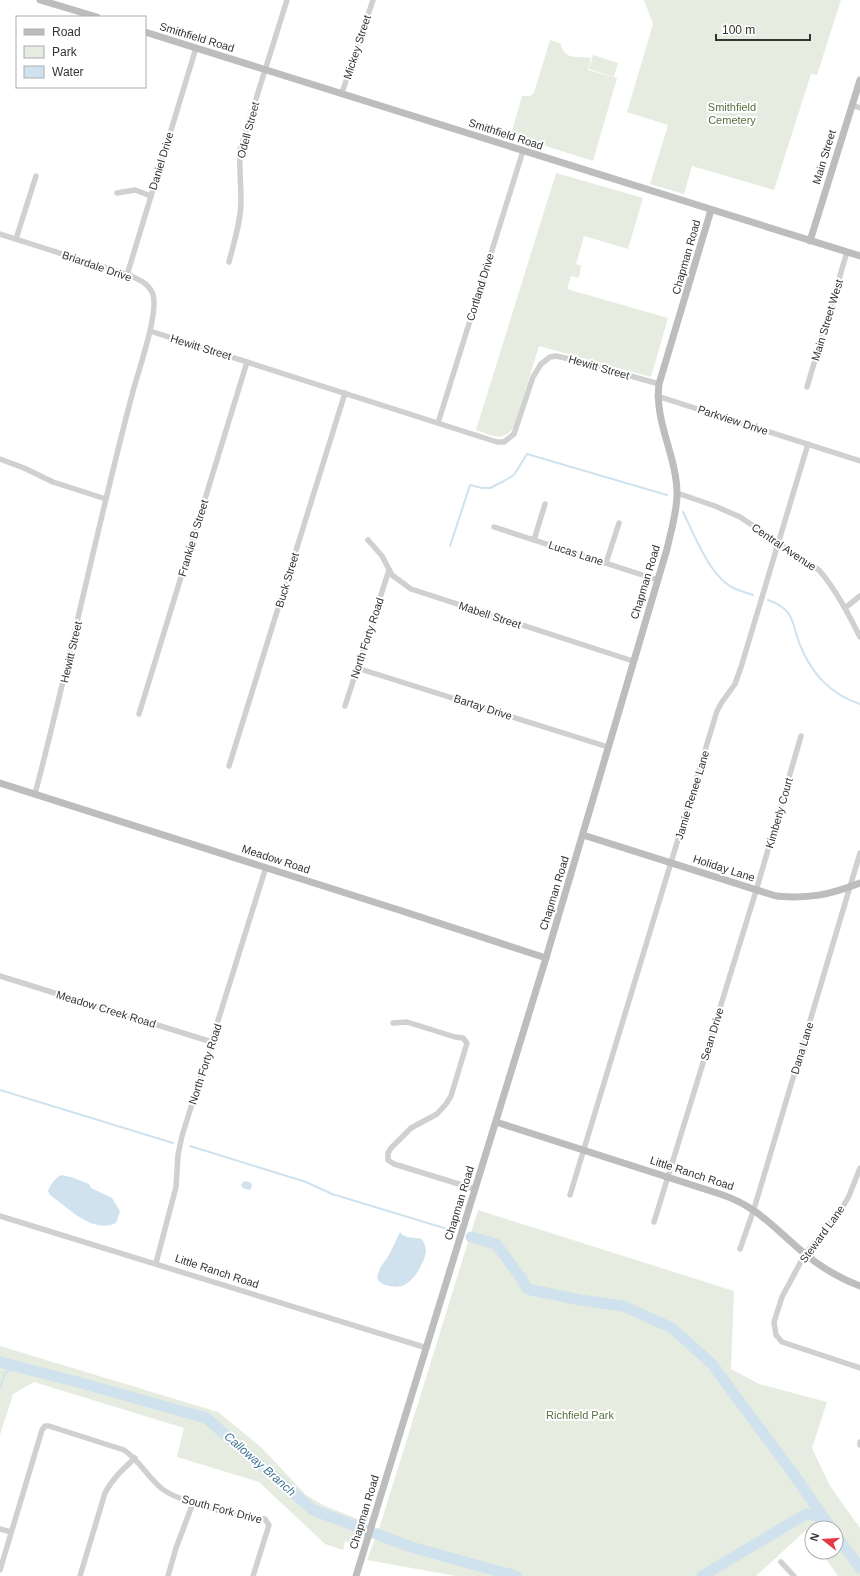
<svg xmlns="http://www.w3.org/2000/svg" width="860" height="1576" font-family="Helvetica,sans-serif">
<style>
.green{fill:#e6ecdf}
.water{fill:#cfe2ee}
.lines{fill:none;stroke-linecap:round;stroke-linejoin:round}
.stream{stroke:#cfe2ee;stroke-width:2}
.river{stroke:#cfe2ee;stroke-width:11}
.street{stroke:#d0d0d0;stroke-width:5.5}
.secondary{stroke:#bdbdbd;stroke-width:7}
.labels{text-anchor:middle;stroke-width:4;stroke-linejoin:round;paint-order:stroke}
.street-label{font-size:11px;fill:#333;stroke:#fff}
.park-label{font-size:11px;fill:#56703f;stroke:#fff}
.water-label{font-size:12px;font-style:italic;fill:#3f7597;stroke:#fff}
</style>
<rect width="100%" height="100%" fill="#fff"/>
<!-- green -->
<g class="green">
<path d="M644,0H841L817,75L811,74L774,190L692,166L684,194L650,184L668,125L627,112L653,24Z"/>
<path d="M550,40L560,43C566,62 576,55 591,58L588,70L617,78L593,161L511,135L522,96H530L534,93Z"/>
<path d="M593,55L618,63L614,77L589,69Z"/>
<path d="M556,173L643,198L628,249L584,236L576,264L581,266L579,278L571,276L567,289L668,318L651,377L539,346L514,427C502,443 492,435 476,430Z"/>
<path d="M478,1210L734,1291L731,1369L759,1384L827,1402L812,1448L830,1486L860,1528V1576H838L821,1552H836V1528H812V1540L805,1531L756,1576H456L367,1560L380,1526Z"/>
<path d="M0,1346L218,1412L262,1448L306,1495L323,1505L365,1522L357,1545L345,1541L343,1550L325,1544L259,1482L177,1457L184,1428L34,1382L13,1394L0,1435Z"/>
</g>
<!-- water -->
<g class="water">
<path d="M61,1175L71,1177L89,1184L91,1188L112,1198L120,1211L116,1223C92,1234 69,1208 50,1195L48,1191C51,1184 54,1179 61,1175Z"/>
<path d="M244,1181L249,1182L252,1184L251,1189L249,1190L243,1188L241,1185Z"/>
<path d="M400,1232C404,1239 414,1237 422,1239C424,1243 426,1247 426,1251C425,1262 414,1281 404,1285C396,1289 379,1286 377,1277L380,1268L389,1255Z"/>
</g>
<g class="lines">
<!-- stream -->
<g class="stream">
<path d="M683,512C694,534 707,569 727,584C734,590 745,592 753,595"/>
<path d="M450,546L470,485L482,488H490L504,481L514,475L527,454L667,495"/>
<path d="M768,600C795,610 791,621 800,645C812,674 830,694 860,704"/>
<path d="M0,1090L173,1143"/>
<path d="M190,1146L306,1182L332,1194L454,1231"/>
<path d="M0,1388L5,1373L15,1366"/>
</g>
<!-- river -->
<g class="river">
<path d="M471,1237L496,1244L522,1279L527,1289L580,1300L623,1306L672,1328L712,1364L792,1472L831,1528"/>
<path d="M0,1362L81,1383L206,1418L313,1510L411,1547L516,1576"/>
<path d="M836,1535L860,1568"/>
<path d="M702,1576L806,1514L823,1517"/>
</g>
<!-- street -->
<g class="street">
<path d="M342,93L373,0"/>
<path d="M852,105L860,108"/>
<path d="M117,193L135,190L151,196"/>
<path d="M0,234C31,244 63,254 94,264C110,269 129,273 143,282C146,284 150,288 152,292C161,309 137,374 132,395C97,527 70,661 35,794"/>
<path d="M16,239L36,176"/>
<path d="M229,262C234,242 241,221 241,201C241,184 239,167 240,150L287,0"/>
<path d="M127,275L196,48"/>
<path d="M150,331L497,442H504L514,434L533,377L541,364L550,357L556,356L574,360L659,384"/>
<path d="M807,387L847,252"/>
<path d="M657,396L860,461"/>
<path d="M438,423L523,151"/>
<path d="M0,459L24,468L53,482L106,499"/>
<path d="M677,493L715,506L740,517L819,570C836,590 848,613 860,637"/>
<path d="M494,527L658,580"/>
<path d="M368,540L382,556L392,575L411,589L633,661"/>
<path d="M534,540L545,504"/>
<path d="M606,563L619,523"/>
<path d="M845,608L860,596"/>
<path d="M357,668L608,747"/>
<path d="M345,706L389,570"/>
<path d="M139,714L247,362"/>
<path d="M229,766L345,393"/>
<path d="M0,976L212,1042"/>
<path d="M393,1023L407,1022L455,1037L463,1038L467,1043L451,1096L446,1104L437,1114L411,1128L391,1148L388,1153V1160L394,1164L475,1189"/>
<path d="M860,1168L849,1196L841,1210L805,1254L782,1297L774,1322L776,1335L782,1342L860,1368"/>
<path d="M570,1195L717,711L722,702L735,684L741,667L808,444"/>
<path d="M0,1216L427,1348"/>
<path d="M654,1222L756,891L801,736"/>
<path d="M740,1249L754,1209L860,853"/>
<path d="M156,1263L176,1187L178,1155L182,1136L266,867"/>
<path d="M860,1442V1445"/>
<path d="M0,1529L11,1532"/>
<path d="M781,1562L794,1576"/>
<path d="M0,1570L42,1430L45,1426H49L124,1450C140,1461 147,1476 161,1488C178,1502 229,1513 252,1519H265L269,1525L253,1576"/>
<path d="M80,1576L105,1493C112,1479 123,1469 135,1458"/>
<path d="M168,1576L176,1548L193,1503"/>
</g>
<!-- secondary -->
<g class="secondary">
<path d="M40,0L97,17"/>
<path d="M145,32L860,256"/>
<path d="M810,241L860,80"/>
<path d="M0,783L399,910L546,958"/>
<path d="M583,835L776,896C809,899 829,895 860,883"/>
<path d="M496,1122L720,1194C763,1208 780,1236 814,1261C828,1271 844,1280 860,1286"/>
<path d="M356,1576L546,958L667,549C671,531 677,512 677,494C677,456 654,422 659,384L711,210"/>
</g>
</g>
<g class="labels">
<!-- street labels -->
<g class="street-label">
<text transform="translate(197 37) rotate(17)" y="4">Smithfield Road</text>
<text transform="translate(357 47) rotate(-72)" y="4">Mickey Street</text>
<text transform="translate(248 130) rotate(-75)" y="4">Odell Street</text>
<text transform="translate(506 134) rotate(18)" y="4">Smithfield Road</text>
<text transform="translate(824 157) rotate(-73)" y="4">Main Street</text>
<text transform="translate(161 161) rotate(-73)" y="4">Daniel Drive</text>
<text transform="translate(686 257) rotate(-74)" y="4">Chapman Road</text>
<text transform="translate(97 266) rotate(19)" y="4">Briardale Drive</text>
<text transform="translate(480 287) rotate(-73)" y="4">Cortland Drive</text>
<text transform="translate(827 320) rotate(-73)" y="4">Main Street West</text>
<text transform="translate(201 347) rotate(17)" y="4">Hewitt Street</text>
<text transform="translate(599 367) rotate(16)" y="4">Hewitt Street</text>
<text transform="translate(733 420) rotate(18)" y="4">Parkview Drive</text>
<text transform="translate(193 538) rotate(-73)" y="4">Frankie B Street</text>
<text transform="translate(784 547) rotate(34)" y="4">Central Avenue</text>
<text transform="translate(576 553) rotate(18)" y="4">Lucas Lane</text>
<text transform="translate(287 580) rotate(-73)" y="4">Buck Street</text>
<text transform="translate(645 582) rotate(-73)" y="4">Chapman Road</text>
<text transform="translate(490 615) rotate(18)" y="4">Mabell Street</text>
<text transform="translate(367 638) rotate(-72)" y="4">North Forty Road</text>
<text transform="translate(71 652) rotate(-77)" y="4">Hewitt Street</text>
<text transform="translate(483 707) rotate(18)" y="4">Bartay Drive</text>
<text transform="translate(692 795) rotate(-73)" y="4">Jamie Renee Lane</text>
<text transform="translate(779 813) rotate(-74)" y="4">Kimberly Court</text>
<text transform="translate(276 859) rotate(18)" y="4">Meadow Road</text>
<text transform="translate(724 868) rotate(18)" y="4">Holiday Lane</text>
<text transform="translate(554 893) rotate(-73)" y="4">Chapman Road</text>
<text transform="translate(106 1009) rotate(17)" y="4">Meadow Creek Road</text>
<text transform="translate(712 1034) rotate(-73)" y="4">Sean Drive</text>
<text transform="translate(802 1048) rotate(-73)" y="4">Dana Lane</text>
<text transform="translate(205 1064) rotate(-72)" y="4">North Forty Road</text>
<text transform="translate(692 1173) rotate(18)" y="4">Little Ranch Road</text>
<text transform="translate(459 1203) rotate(-73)" y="4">Chapman Road</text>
<text transform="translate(822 1234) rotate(-54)" y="4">Steward Lane</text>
<text transform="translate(217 1271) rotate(18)" y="4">Little Ranch Road</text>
<text transform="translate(222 1509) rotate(15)" y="4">South Fork Drive</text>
<text transform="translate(364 1512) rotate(-73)" y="4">Chapman Road</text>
</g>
<!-- park labels -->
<g class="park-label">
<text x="732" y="111">Smithfield<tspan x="732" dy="13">Cemetery</tspan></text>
<text x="580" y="1419">Richfield Park</text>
</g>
<!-- water labels -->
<g class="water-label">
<text transform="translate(260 1464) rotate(41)" y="4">Calloway Branch</text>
</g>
</g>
<!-- legend -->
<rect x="16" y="16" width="130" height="72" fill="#ffffff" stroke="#adadad"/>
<rect x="24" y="29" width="20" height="6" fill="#bdbdbd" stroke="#adadad"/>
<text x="52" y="36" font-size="12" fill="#333333">Road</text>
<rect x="24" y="46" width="20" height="12" fill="#e6ecdf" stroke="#adadad"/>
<text x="52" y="56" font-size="12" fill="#333333">Park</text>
<rect x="24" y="66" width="20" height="12" fill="#cfe2ee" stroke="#adadad"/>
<text x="52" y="76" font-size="12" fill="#333333">Water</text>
<!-- north arrow -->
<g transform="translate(824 1540) rotate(287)"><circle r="19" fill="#ffffff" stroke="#adadad"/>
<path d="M0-3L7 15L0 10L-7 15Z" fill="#e63946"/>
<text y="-6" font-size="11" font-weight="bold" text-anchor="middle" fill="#333333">N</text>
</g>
<!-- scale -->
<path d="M716 34v6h94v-6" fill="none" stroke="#333333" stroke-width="2"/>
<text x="722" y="34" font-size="12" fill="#333333" stroke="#ffffff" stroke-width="3" paint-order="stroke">100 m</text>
</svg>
